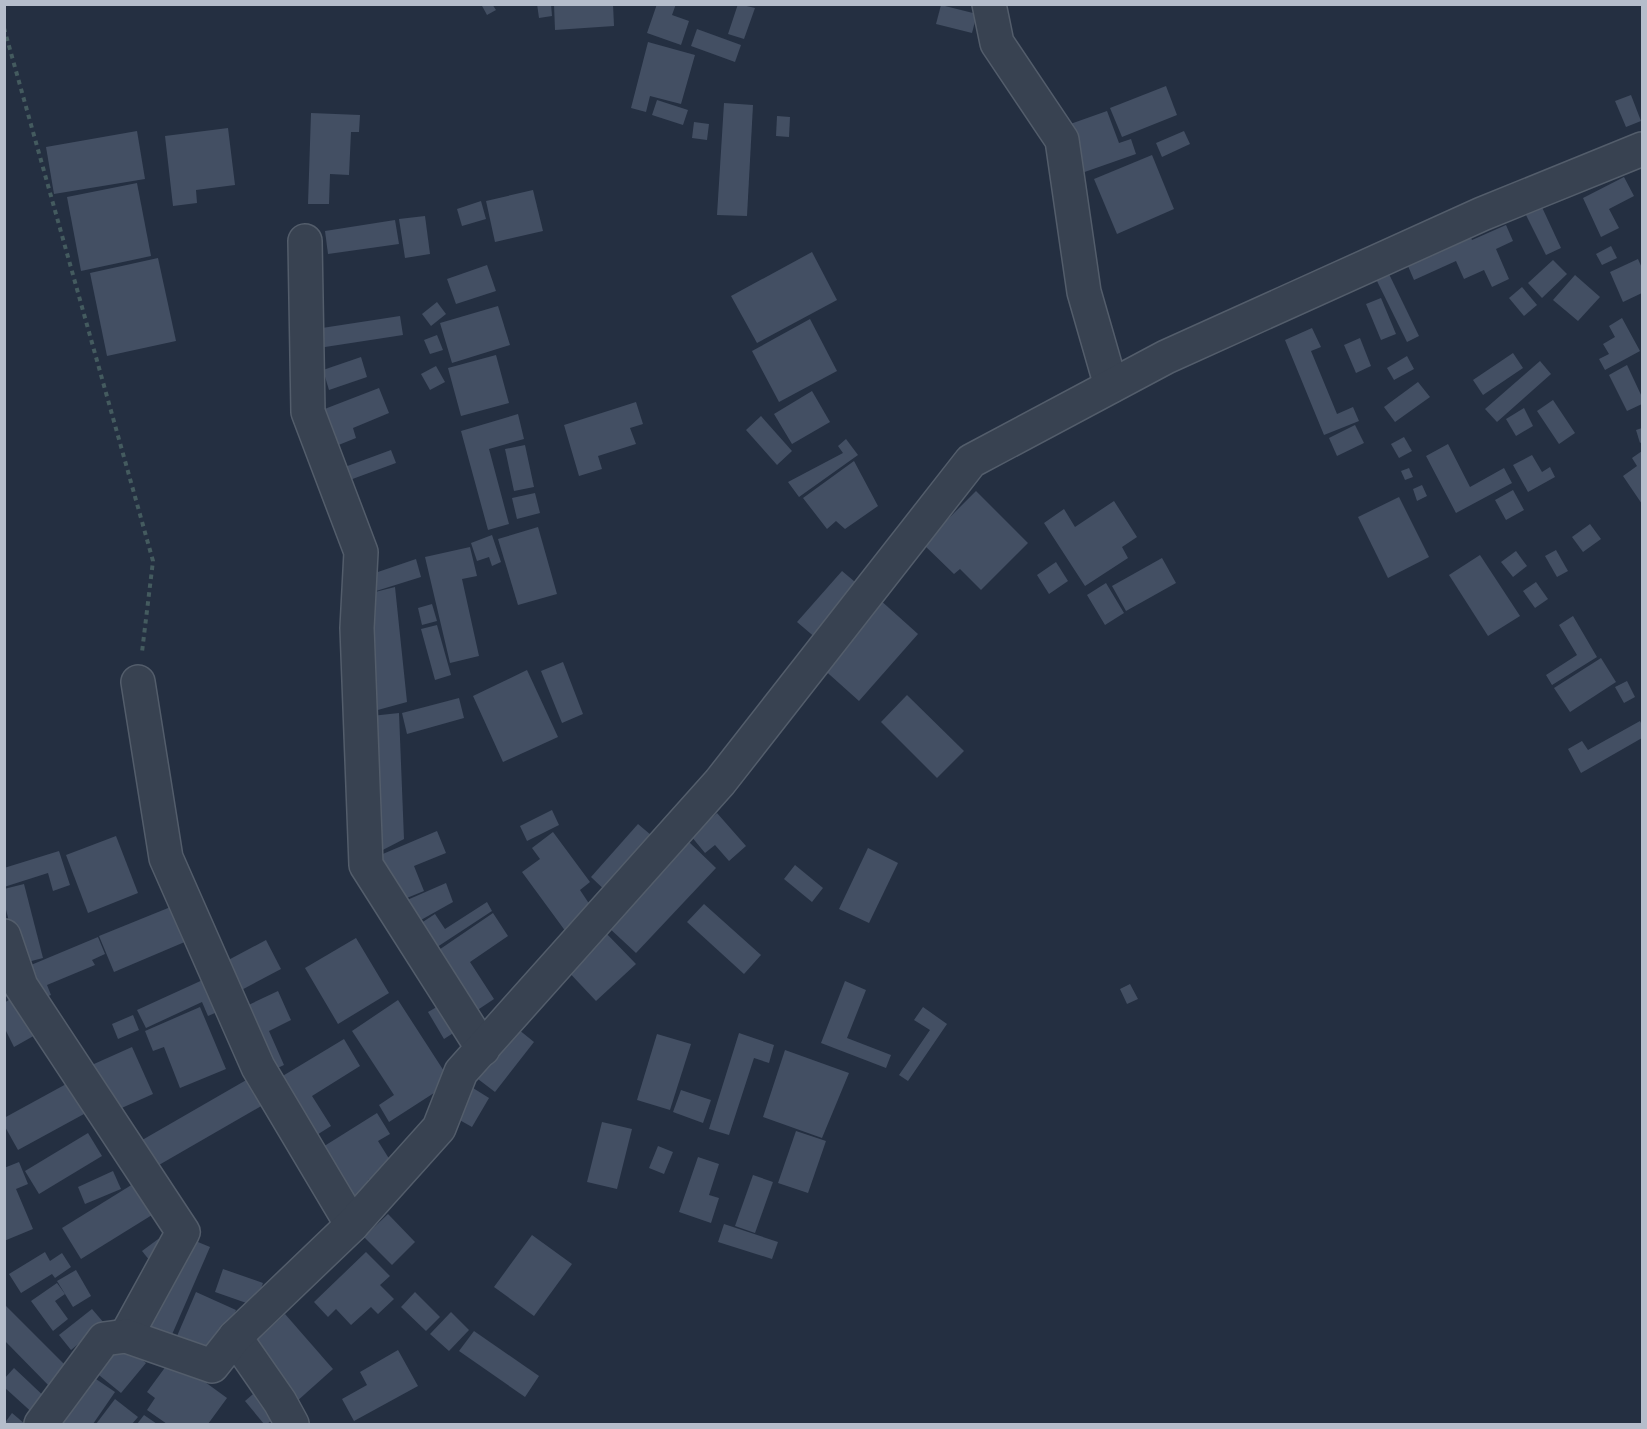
<svg xmlns="http://www.w3.org/2000/svg" width="1647" height="1429" font-family="'Titillium Web',sans-serif">
<style>
.building{fill:#434f63}
.lines{fill:none;stroke-linecap:round;stroke-linejoin:round}
.minor-casing{stroke:#535d6b;stroke-width:36}
.path{stroke:#445b5f;stroke-width:4;stroke-dasharray:4.5 4.5;stroke-linecap:butt}
.minor{stroke:#384251;stroke-width:33}
</style>
<rect width="100%" height="100%" fill="#242f41"/>
<!-- building -->
<g class="building">
<path d="M481,4H492L496,10L487,15Z"/>
<path d="M537,4H551L552,16L539,18Z"/>
<path d="M554,4H613L614,26L555,30Z"/>
<path d="M657,4H676L672,15L689,21L681,45L647,33Z"/>
<path d="M738,4L755,8L744,39L728,34Z"/>
<path d="M941,5L977,14L972,33L936,24Z"/>
<path d="M697,29L741,45L735,62L691,46Z"/>
<path d="M648,42L695,55L681,104L650,96L646,112L631,108Z"/>
<path d="M1166,86L1177,115L1122,137L1110,108Z"/>
<path d="M1631,95L1641,121L1626,127L1615,101Z"/>
<path d="M657,100L688,110L683,125L652,115Z"/>
<path d="M724,103L753,105L747,216L717,215Z"/>
<path d="M1107,111L1119,143L1131,139L1136,154L1076,175L1059,128Z"/>
<path d="M311,113L360,115L359,132H351L349,175L330,174L329,204H308Z"/>
<path d="M777,116L790,117L789,137L776,136Z"/>
<path d="M694,122L709,124L707,140L692,138Z"/>
<path d="M228,128L235,185L196,190L197,203L173,206L165,136Z"/>
<path d="M137,131L145,179L54,194L46,147Z"/>
<path d="M1184,131L1190,144L1162,157L1156,143Z"/>
<path d="M1152,155L1174,209L1117,234L1094,179Z"/>
<path d="M1624,177L1634,196L1609,209L1619,228L1601,237L1583,198Z"/>
<path d="M137,183L151,256L81,271L67,197Z"/>
<path d="M533,190L543,231L495,242L486,201Z"/>
<path d="M481,201L486,219L462,226L457,209Z"/>
<path d="M1540,203L1561,248L1546,255L1524,211Z"/>
<path d="M425,216L430,254L405,258L399,219Z"/>
<path d="M395,220L399,244L328,254L325,231Z"/>
<path d="M1506,225L1513,241L1496,249L1509,279L1492,287L1484,270L1464,279L1456,261L1414,280L1405,259L1468,231L1472,240Z"/>
<path d="M1611,246L1617,258L1602,265L1596,254Z"/>
<path d="M812,252L837,300L757,343L731,296Z"/>
<path d="M158,258L176,341L107,356L90,273Z"/>
<path d="M1638,259L1642,268V293L1623,302L1610,272Z"/>
<path d="M1553,260L1567,274L1542,298L1528,283Z"/>
<path d="M487,265L496,291L456,304L447,279Z"/>
<path d="M1388,272L1419,336L1407,342L1376,279Z"/>
<path d="M1575,275L1600,297L1578,321L1553,300Z"/>
<path d="M1522,287L1537,305L1524,316L1509,298Z"/>
<path d="M1381,298L1396,334L1381,340L1366,304Z"/>
<path d="M437,302L446,314L431,326L422,314Z"/>
<path d="M498,306L510,345L452,363L440,323Z"/>
<path d="M400,316L403,335L312,349L309,330Z"/>
<path d="M1622,318L1640,351L1605,370L1599,359L1609,354L1603,344L1615,337L1609,326Z"/>
<path d="M810,319L837,371L779,402L752,351Z"/>
<path d="M1312,328L1321,347L1311,351L1337,414L1353,407L1359,421L1324,435L1285,340Z"/>
<path d="M437,335L443,350L430,354L424,340Z"/>
<path d="M1360,338L1371,366L1356,373L1344,345Z"/>
<path d="M1513,353L1523,368L1483,395L1473,380Z"/>
<path d="M496,355L509,403L461,416L448,368Z"/>
<path d="M1407,356L1414,369L1394,380L1387,368Z"/>
<path d="M361,357L367,377L329,390L323,370Z"/>
<path d="M1540,361L1551,374L1497,422L1485,409Z"/>
<path d="M1627,365L1642,397V404L1627,411L1609,375Z"/>
<path d="M436,366L445,382L430,390L421,374Z"/>
<path d="M1418,382L1430,397L1395,422L1384,407Z"/>
<path d="M379,388L389,413L353,428L356,438L336,446L322,410Z"/>
<path d="M812,391L830,422L792,444L774,414Z"/>
<path d="M1553,400L1575,433L1559,444L1537,411Z"/>
<path d="M636,402L643,424L630,428L636,444L598,456L602,469L579,476L564,425Z"/>
<path d="M1524,408L1533,426L1516,436L1506,419Z"/>
<path d="M518,414L524,439L489,449L509,524L488,530L461,431Z"/>
<path d="M761,416L792,451L777,465L746,430Z"/>
<path d="M1355,425L1364,443L1337,456L1329,438Z"/>
<path d="M1642,428V442L1640,443L1636,430Z"/>
<path d="M1404,437L1412,451L1399,458L1391,444Z"/>
<path d="M846,439L858,455L799,497L788,482L843,453L838,446Z"/>
<path d="M1448,444L1470,487L1504,468L1512,483L1456,513L1426,456Z"/>
<path d="M525,445L534,487L514,491L505,449Z"/>
<path d="M391,450L396,463L347,481L342,468Z"/>
<path d="M1642,451V504L1623,476L1637,466L1632,458Z"/>
<path d="M1532,455L1542,472L1550,467L1555,477L1528,492L1513,465Z"/>
<path d="M854,461L878,506L845,529L836,521L827,529L803,498Z"/>
<path d="M1409,468L1413,477L1405,480L1401,471Z"/>
<path d="M1422,485L1427,496L1417,501L1413,489Z"/>
<path d="M1513,490L1524,510L1506,520L1495,500Z"/>
<path d="M976,491L1028,543L981,590L960,569L954,574L923,544Z"/>
<path d="M535,493L540,513L517,519L512,498Z"/>
<path d="M1399,497L1429,557L1388,578L1358,517Z"/>
<path d="M1114,501L1137,537L1122,547L1128,558L1085,586L1044,523L1064,509L1075,527Z"/>
<path d="M1590,524L1601,539L1583,552L1572,537Z"/>
<path d="M538,527L557,594L518,605L498,539Z"/>
<path d="M492,535L501,562L492,566L489,557L477,561L471,543Z"/>
<path d="M470,547L477,576L462,579L479,656L450,663L425,557Z"/>
<path d="M1556,550L1568,571L1557,577L1545,556Z"/>
<path d="M1516,551L1527,566L1513,577L1501,562Z"/>
<path d="M1480,555L1520,616L1488,636L1449,575Z"/>
<path d="M1162,558L1176,583L1126,611L1112,586Z"/>
<path d="M416,559L421,577L373,592L372,574Z"/>
<path d="M1056,562L1068,581L1049,594L1037,575Z"/>
<path d="M842,571L861,587L817,639L797,622Z"/>
<path d="M1536,582L1548,599L1535,608L1523,591Z"/>
<path d="M1106,583L1124,613L1105,625L1087,595Z"/>
<path d="M395,587L407,702L363,714L371,593Z"/>
<path d="M879,599L918,634L859,701L820,666Z"/>
<path d="M432,604L437,621L422,625L418,608Z"/>
<path d="M1573,616L1597,657L1552,685L1546,675L1577,655L1559,625Z"/>
<path d="M437,625L451,675L435,680L421,629Z"/>
<path d="M1601,658L1616,682L1570,712L1554,688Z"/>
<path d="M563,662L583,714L562,723L541,671Z"/>
<path d="M527,670L558,737L503,762L473,696Z"/>
<path d="M1627,681L1635,697L1624,703L1615,687Z"/>
<path d="M907,695L964,751L937,778L881,722Z"/>
<path d="M459,698L464,718L407,734L402,713Z"/>
<path d="M399,713L404,839L377,853L362,717Z"/>
<path d="M1640,721L1642,725V738L1581,773L1568,749L1582,741L1588,750Z"/>
<path d="M552,810L559,825L527,841L520,826Z"/>
<path d="M717,813L746,846L729,861L715,845L705,853L691,836Z"/>
<path d="M638,824L658,841L610,895L591,877Z"/>
<path d="M437,831L446,853L414,866L424,891L397,902L378,856Z"/>
<path d="M553,832L590,882L580,890L594,911L566,932L522,872L540,859L532,848Z"/>
<path d="M116,836L138,893L88,913L66,855Z"/>
<path d="M688,841L716,868L636,953L607,926Z"/>
<path d="M868,848L898,863L869,923L839,909Z"/>
<path d="M59,851L70,885L53,891L48,873L4,887V868Z"/>
<path d="M795,865L823,888L812,902L784,879Z"/>
<path d="M446,883L453,902L412,925L398,904Z"/>
<path d="M24,884L43,958L20,964L4,902V889Z"/>
<path d="M487,902L492,911L428,953L412,929L435,914L445,929Z"/>
<path d="M704,904L761,955L744,974L687,922Z"/>
<path d="M173,906L187,941L114,972L99,936Z"/>
<path d="M493,913L508,936L470,962L494,999L470,1015L430,956Z"/>
<path d="M603,930L636,964L596,1001L564,967Z"/>
<path d="M98,937L105,954L92,960L95,965L47,985L51,995L33,1002L19,970Z"/>
<path d="M356,938L389,993L338,1024L305,968Z"/>
<path d="M266,940L281,969L234,994L219,965Z"/>
<path d="M207,978L222,1010L208,1016L202,1002L146,1028L137,1010Z"/>
<path d="M845,981L866,990L847,1038L891,1055L886,1068L821,1043Z"/>
<path d="M1130,984L1138,999L1127,1004L1120,989Z"/>
<path d="M278,991L291,1020L269,1031L284,1065L269,1072L240,1009Z"/>
<path d="M15,996L37,1034L14,1047L6,1031L4,1032V1003Z"/>
<path d="M398,1000L451,1082L389,1122L379,1105L394,1095L352,1031Z"/>
<path d="M442,1004L458,1030L444,1039L428,1012Z"/>
<path d="M200,1007L226,1069L180,1088L164,1047L153,1051L145,1031Z"/>
<path d="M923,1007L947,1024L908,1081L899,1075L930,1030L914,1020Z"/>
<path d="M133,1015L139,1030L118,1039L112,1024Z"/>
<path d="M513,1025L534,1042L495,1092L474,1076Z"/>
<path d="M739,1033L774,1045L769,1063L754,1058L729,1135L709,1129Z"/>
<path d="M657,1034L691,1044L670,1110L637,1100Z"/>
<path d="M344,1039L360,1066L312,1096L331,1126L312,1138L276,1080Z"/>
<path d="M132,1047L153,1094L106,1115L85,1068Z"/>
<path d="M785,1050L849,1073L822,1138L763,1117Z"/>
<path d="M248,1079L263,1105L152,1169L137,1143Z"/>
<path d="M68,1083L84,1114L18,1150L4,1125V1118Z"/>
<path d="M473,1088L489,1098L472,1127L456,1118Z"/>
<path d="M681,1090L711,1100L703,1123L673,1112Z"/>
<path d="M377,1113L390,1134L378,1141L393,1165L368,1180L374,1191L352,1205L318,1150Z"/>
<path d="M602,1122L632,1129L617,1189L587,1182Z"/>
<path d="M796,1131L826,1141L808,1193L778,1183Z"/>
<path d="M88,1133L102,1156L39,1194L25,1171Z"/>
<path d="M658,1146L673,1152L664,1174L649,1168Z"/>
<path d="M698,1157L719,1164L709,1195L719,1198L711,1223L679,1212Z"/>
<path d="M19,1162L28,1184L16,1189L33,1229L4,1241V1168Z"/>
<path d="M113,1171L121,1189L85,1204L78,1187Z"/>
<path d="M753,1175L773,1182L755,1233L735,1226Z"/>
<path d="M133,1184L152,1215L81,1259L62,1228Z"/>
<path d="M388,1214L415,1242L392,1265L364,1237Z"/>
<path d="M724,1224L778,1242L772,1259L718,1242Z"/>
<path d="M165,1234L150,1261L142,1251Z"/>
<path d="M532,1235L572,1264L534,1316L494,1287Z"/>
<path d="M186,1237L210,1247L167,1346L143,1336Z"/>
<path d="M45,1252L50,1261L62,1253L71,1267L55,1278L52,1274L21,1293L9,1274Z"/>
<path d="M366,1252L390,1276L380,1285L394,1299L378,1314L371,1307L351,1325L336,1309L328,1317L314,1302Z"/>
<path d="M223,1269L263,1283L255,1306L215,1292Z"/>
<path d="M76,1270L91,1296L73,1307L57,1281Z"/>
<path d="M57,1283L65,1294L55,1301L68,1319L53,1331L31,1301Z"/>
<path d="M196,1292L236,1310L214,1360L174,1343Z"/>
<path d="M415,1292L440,1317L426,1331L401,1307Z"/>
<path d="M4,1304L73,1373L55,1392L4,1340Z"/>
<path d="M92,1309L104,1323L71,1350L59,1335Z"/>
<path d="M451,1312L469,1330L449,1351L430,1334Z"/>
<path d="M285,1314L333,1369L296,1402L248,1348Z"/>
<path d="M474,1331L539,1376L525,1397L459,1351Z"/>
<path d="M119,1341L146,1363L121,1393L94,1371Z"/>
<path d="M398,1350L418,1386L354,1421L342,1399L367,1385L360,1372Z"/>
<path d="M172,1358L227,1398L208,1424H167L147,1410L155,1398L147,1392Z"/>
<path d="M14,1368L49,1401L36,1416L4,1387V1379Z"/>
<path d="M93,1377L115,1392L93,1424H60Z"/>
<path d="M260,1388L280,1414L267,1424H264L245,1401Z"/>
<path d="M115,1399L138,1417L132,1424H96Z"/>
<path d="M12,1413L25,1424H4Z"/>
<path d="M144,1415L157,1424H137Z"/>
</g>
<g class="lines">
<defs>
<g id="minor">
<path d="M989,4L997,43L1062,140L1084,292L1111,386"/>
<path d="M305,241L308,412L361,552L357,628L366,865L483,1049"/>
<path d="M138,682L166,858L258,1067L352,1225"/>
<path d="M4,936L21,986L183,1232L126,1336"/>
<path d="M235,1337L280,1402L292,1424"/>
<path d="M41,1424L104,1339L126,1336L212,1366L235,1337L352,1225L439,1128L461,1072L720,782L971,461L1166,357L1482,214L1642,149"/>
</g>
</defs>
<!-- minor casing -->
<use href="#minor" class="minor-casing"/>
<!-- path -->
<path class="path" d="M4,28L153,561L142,652"/>
<!-- minor -->
<use href="#minor" class="minor"/>
</g>
<!-- border -->
<rect width="1647" height="1429" fill="none" stroke="#b5bdcb" stroke-width="12"/>
</svg>
